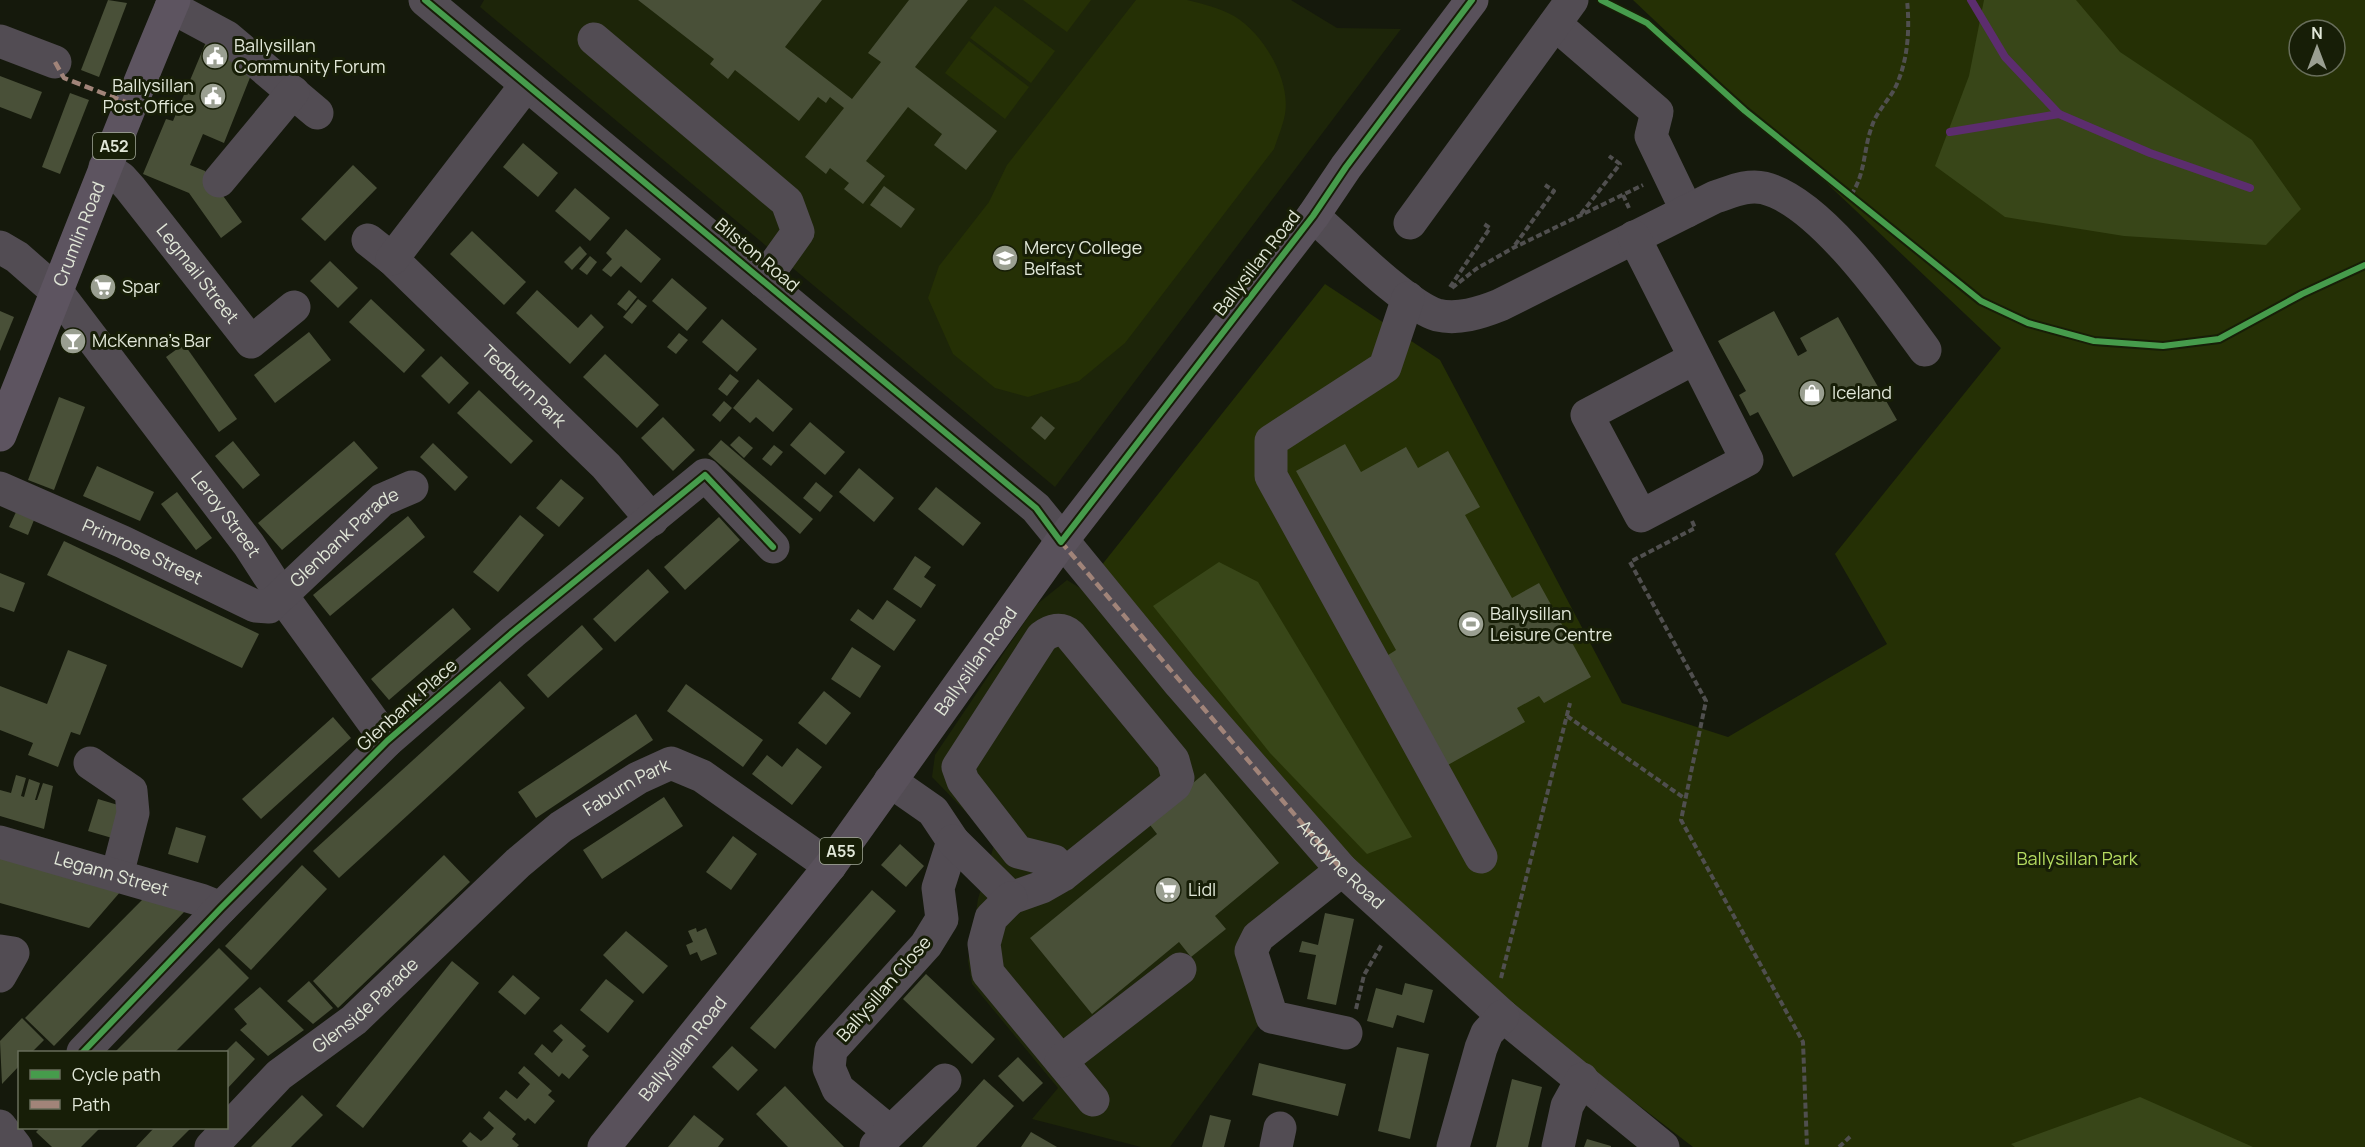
<svg xmlns="http://www.w3.org/2000/svg" width="2365" height="1147" font-family="Manrope,sans-serif">
<style>
.built{fill:#1d2509}
.green{fill:#253005;fill-rule:evenodd}
.forest{fill:#384618}
.lines{fill:none;stroke-linecap:round;stroke-linejoin:round}
.stream{stroke:#5c2d6e;stroke-width:8}
.building{fill:#495038}
.path{stroke:#504f4f;stroke-width:4;stroke-dasharray:6 3;stroke-linecap:butt}
.minor{stroke:#524c53;stroke-width:33}
.major{stroke:#5d5460;stroke-width:33}
.highway{stroke:#59515b;stroke-width:33}
.quiet{stroke:#a18479;stroke-width:4.5;stroke-dasharray:9 4.5;stroke-linecap:butt}
.cycleway-casing{stroke:#171e07;stroke-width:10}
.cycleway{stroke:#469c4c;stroke-width:6}
.labels{text-anchor:middle;stroke-width:6;stroke-linejoin:round;paint-order:stroke}
.shield{fill:#171e07;stroke:#a4ab99;stroke-width:1.5}
.shield-label{font-size:16px;font-weight:bold;fill:#e1e7d8}
.poi-label{font-size:18px;fill:#e1e7d8;stroke:#171e07;text-anchor:start}
.street-label{font-size:18px;fill:#e1e7d8;stroke:#171e07}
.park-label{font-size:18px;fill:#b5db60;stroke:#171e07}
</style>
<rect width="100%" height="100%" fill="#15190c"/>
<!-- built -->
<g class="built">
<path d="M484,0H1291L1337,28L1401,29L1055,487L480,7Z"/>
<path d="M1067,580L1088,593L1330,868L1241,940L1268,1012L1170,1147H1141L1032,1119L1058,1088L972,984L968,961L978,899L995,842L932,777L935,755L1036,605Z"/>
</g>
<!-- green -->
<g class="green">
<path d="M1023,0H1091L1067,32Z"/>
<path d="M1136,0C1152,0 1172,0 1187,0C1203,4 1220,8 1234,16C1263,33 1291,80 1285,114C1283,125 1278,137 1274,149L1125,343L1079,381L1028,397L995,388L953,354L928,298L939,266L989,202L1007,165Z"/>
<path d="M1633,0H2365V1147H1693L1546,1034L1373,886L1101,566L1325,284L1440,360L1622,703L1728,737L1887,644L1835,554L2001,348ZM2299,30H2335V66H2299Z"/>
<path d="M995,6L1055,51L1031,83L970,38Z"/>
<path d="M969,41L1029,87L1005,119L945,73Z"/>
</g>
<!-- forest -->
<g class="forest">
<path d="M1984,0H2076L2120,52L2252,140L2301,209L2266,245L2124,236L2005,217L1935,166L1969,76Z"/>
<path d="M1219,562L1258,582L1412,837L1367,854L1270,753L1153,606Z"/>
<path d="M2140,1097L2253,1147H2015L2011,1144Z"/>
</g>
<g class="lines">
<!-- stream -->
<g class="stream">
<path d="M1971,0L2005,57L2059,114L2150,153L2250,188"/>
<path d="M1950,132L2059,114"/>
</g>
</g>
<!-- building -->
<g class="building">
<path d="M108,0L127,3L99,77L81,70Z"/>
<path d="M638,0H822L785,47L852,99L881,62L868,53L909,0H968L915,67L997,131L966,170L934,145L942,134L908,107L866,161L885,176L863,204L844,189L849,183L830,168L826,174L805,157L844,108L830,97L826,103L818,97L799,121L735,70L728,79L710,64L714,59Z"/>
<path d="M206,42L253,70L224,143L203,134L190,165L205,171L242,222L221,238L189,193L143,174L166,119L173,121Z"/>
<path d="M0,76L42,92L31,119L0,107Z"/>
<path d="M70,93L89,100L60,174L42,167Z"/>
<path d="M523,143L558,173L538,197L503,167Z"/>
<path d="M353,165L377,188L325,241L301,219Z"/>
<path d="M884,186L915,209L901,228L870,205Z"/>
<path d="M575,188L610,218L590,241L555,211Z"/>
<path d="M626,229L661,259L641,283L621,266L611,277L602,270L612,259L606,253Z"/>
<path d="M472,231L526,282L504,305L450,254Z"/>
<path d="M580,246L587,254L572,270L564,262Z"/>
<path d="M590,256L597,262L587,275L579,269Z"/>
<path d="M330,261L358,288L338,308L310,281Z"/>
<path d="M672,278L707,308L687,331L652,301Z"/>
<path d="M537,290L578,328L591,314L604,327L570,364L516,313Z"/>
<path d="M629,290L637,297L626,311L617,304Z"/>
<path d="M371,299L425,350L404,373L349,322Z"/>
<path d="M638,299L647,306L632,324L623,317Z"/>
<path d="M0,311L14,317L0,351Z"/>
<path d="M1774,311L1798,356L1807,351L1800,338L1838,317L1897,420L1793,477L1758,412L1750,416L1739,395L1746,391L1718,341Z"/>
<path d="M722,319L757,349L737,372L702,342Z"/>
<path d="M309,332L331,360L275,403L254,375Z"/>
<path d="M679,333L688,340L676,354L667,347Z"/>
<path d="M184,344L237,419L219,432L166,357Z"/>
<path d="M605,354L659,405L637,428L583,377Z"/>
<path d="M441,356L469,383L449,404L421,376Z"/>
<path d="M730,374L739,381L727,396L718,389Z"/>
<path d="M758,379L793,409L773,432L756,417L750,423L733,408Z"/>
<path d="M479,390L533,441L511,464L457,413Z"/>
<path d="M59,397L85,407L54,490L28,480Z"/>
<path d="M724,401L732,408L720,422L712,415Z"/>
<path d="M1041,416L1055,428L1045,440L1031,428Z"/>
<path d="M663,417L695,450L673,471L641,438Z"/>
<path d="M810,422L845,452L825,475L790,445Z"/>
<path d="M739,436L753,448L744,458L730,445Z"/>
<path d="M721,440L813,519L800,534L708,454Z"/>
<path d="M233,441L260,475L243,489L215,456Z"/>
<path d="M354,441L378,468L282,550L258,523Z"/>
<path d="M433,443L468,477L455,491L420,457Z"/>
<path d="M1345,444L1361,472L1406,447L1418,468L1448,451L1480,507L1465,515L1512,598L1539,583L1591,677L1544,703L1539,696L1517,708L1525,722L1446,766L1385,657L1396,650L1296,471Z"/>
<path d="M774,445L783,452L771,466L762,459Z"/>
<path d="M97,466L154,492L140,521L83,496Z"/>
<path d="M859,468L894,498L874,522L839,492Z"/>
<path d="M561,479L584,498L559,527L536,508Z"/>
<path d="M816,482L833,496L820,512L803,498Z"/>
<path d="M936,487L981,523L963,546L918,509Z"/>
<path d="M177,492L212,538L196,550L161,504Z"/>
<path d="M16,512L34,520L28,535L9,527Z"/>
<path d="M520,515L544,535L498,592L473,572Z"/>
<path d="M408,516L425,537L330,616L313,595Z"/>
<path d="M719,517L740,540L685,590L664,567Z"/>
<path d="M64,541L259,634L242,668L47,575Z"/>
<path d="M915,556L931,567L924,577L936,585L921,608L893,589Z"/>
<path d="M648,569L669,592L615,642L593,619Z"/>
<path d="M0,573L25,583L14,612L0,607Z"/>
<path d="M887,600L916,620L894,651L850,620L858,609L873,620Z"/>
<path d="M453,608L471,629L389,700L371,679Z"/>
<path d="M582,625L603,649L548,698L527,675Z"/>
<path d="M852,647L881,666L860,698L831,679Z"/>
<path d="M68,650L107,665L80,735L71,732L58,767L28,755L33,743L0,730V686L47,704Z"/>
<path d="M500,681L525,708L339,878L313,851Z"/>
<path d="M686,684L763,740L743,767L667,711Z"/>
<path d="M824,691L851,713L826,745L798,723Z"/>
<path d="M636,714L653,740L536,818L518,792Z"/>
<path d="M333,717L351,738L261,819L242,799Z"/>
<path d="M797,748L822,767L792,805L752,774L767,755L782,767Z"/>
<path d="M1205,773L1279,863L1215,916L1226,929L1191,957L1179,942L1092,1014L1030,938L1157,834L1147,821Z"/>
<path d="M16,775L26,778L21,796L24,797L29,779L40,783L35,800H37L43,783L53,786L44,829L0,816V790L11,793Z"/>
<path d="M664,797L683,826L602,879L583,850Z"/>
<path d="M98,799L128,808L119,840L88,831Z"/>
<path d="M176,827L206,836L198,863L168,854Z"/>
<path d="M733,836L757,854L731,890L706,872Z"/>
<path d="M900,844L924,866L906,887L881,865Z"/>
<path d="M444,855L470,882L338,1008L313,981Z"/>
<path d="M0,857L121,891L89,928L0,903Z"/>
<path d="M302,865L327,889L251,970L225,946Z"/>
<path d="M872,890L896,911L775,1049L750,1028Z"/>
<path d="M144,898L186,910L54,1046L25,1018Z"/>
<path d="M1325,913L1354,919L1336,1005L1307,999L1316,955L1299,952L1302,941L1318,945Z"/>
<path d="M696,928L697,932L706,928L717,954L701,961L697,952L690,955L686,945L693,942L688,931Z"/>
<path d="M626,931L668,966L643,994L603,955Z"/>
<path d="M219,948L249,978L175,1052H115Z"/>
<path d="M452,961L479,983L363,1128L336,1106Z"/>
<path d="M926,974L995,1039L972,1064L903,999Z"/>
<path d="M513,975L540,998L525,1015L498,992Z"/>
<path d="M606,979L634,1001L608,1033L580,1010Z"/>
<path d="M309,981L333,1008L313,1024L287,1001Z"/>
<path d="M1405,983L1433,990L1424,1023L1397,1015L1393,1028L1367,1021L1376,988L1402,995Z"/>
<path d="M260,987L304,1030L268,1056L240,1030L247,1024L234,1009Z"/>
<path d="M22,1018L44,1040L32,1052H20V1065L2,1084L0,1041Z"/>
<path d="M561,1024L586,1046L582,1050L589,1056L569,1079L562,1073L559,1077L534,1054L542,1044L552,1053L557,1047L563,1040L553,1031Z"/>
<path d="M236,1041L255,1059L226,1090V1051Z"/>
<path d="M732,1046L758,1070L738,1091L712,1067Z"/>
<path d="M1397,1047L1429,1054L1410,1139L1378,1131Z"/>
<path d="M1018,1057L1043,1083L1023,1102L998,1076Z"/>
<path d="M1259,1063L1346,1084L1338,1116L1252,1095Z"/>
<path d="M524,1066L552,1091L548,1095L555,1101L535,1124L528,1118L525,1121L499,1098L506,1090L517,1099L530,1084L518,1073Z"/>
<path d="M984,1079L1014,1106L976,1147H922Z"/>
<path d="M1512,1079L1542,1087L1537,1108L1528,1147H1496Z"/>
<path d="M785,1086L805,1107L844,1147H788L756,1114Z"/>
<path d="M302,1095L323,1115L291,1147H251Z"/>
<path d="M489,1111L516,1134L512,1139L519,1145L517,1147H468L462,1141L470,1132L481,1141L487,1136L494,1128L483,1118Z"/>
<path d="M694,1115L724,1139L718,1147H668Z"/>
<path d="M1210,1115L1231,1120L1224,1147H1202Z"/>
<path d="M40,1128H100L81,1147H52L36,1132Z"/>
<path d="M154,1128H191L172,1147H136Z"/>
<path d="M1031,1132L1057,1147H1021Z"/>
<path d="M1587,1139L1611,1146V1147H1584Z"/>
</g>
<g class="lines">
<!-- path -->
<g class="path">
<path d="M1623,195L1629,208"/>
<path d="M1851,195C1866,173 1863,150 1872,126C1876,113 1887,102 1894,90C1908,63 1910,30 1907,0"/>
<path d="M1581,214L1620,164L1609,156"/>
<path d="M1515,245L1554,191L1545,185"/>
<path d="M1450,287L1490,228L1484,224"/>
<path d="M1452,288L1476,269L1513,248L1643,185"/>
<path d="M1692,521L1695,528L1630,562L1706,701L1681,820L1803,1042L1807,1147"/>
<path d="M1567,716L1684,798"/>
<path d="M1501,978L1570,703"/>
<path d="M1356,1009L1364,975L1382,944"/>
<path d="M1839,1147L1852,1135"/>
</g>
<!-- minor -->
<g class="minor">
<path id="s1" d="M425,0L1036,508L1180,684L1342,870L1503,1016L1663,1147"/>
<path d="M171,7L227,37L317,113"/>
<path d="M1555,24L1657,112L1651,136L1687,211"/>
<path d="M594,39L787,202L798,232L763,281"/>
<path d="M0,41L55,62"/>
<path id="s2" d="M105,167L121,178L130,188L251,342L294,307"/>
<path d="M219,181L293,92"/>
<path d="M1313,216C1340,239 1406,306 1437,315C1458,320 1480,313 1500,305L1715,197C1731,192 1747,184 1764,188C1821,202 1891,304 1925,350"/>
<path d="M1410,223L1572,0"/>
<path d="M1634,237L1747,460L1641,516L1587,415L1695,358"/>
<path id="s3" d="M368,240L392,259L606,466L652,520"/>
<path id="s4" d="M0,247L17,257L57,292L249,545L282,596L387,741"/>
<path d="M392,259L526,85"/>
<path d="M1408,298L1385,367L1271,441V476L1481,857"/>
<path id="s5" d="M0,488L123,542L255,606L269,607L382,500L412,487"/>
<path d="M90,763L131,791L133,813L117,875"/>
<path d="M890,781L933,811L953,841L938,888L942,919L926,945L831,1050L829,1068L838,1089L890,1132"/>
<path d="M953,841L1011,898L1042,887L1063,875L1175,785L1178,778L1173,760L1070,635C1061,627 1051,630 1042,637L958,767L963,781L1018,852L1054,861L1063,875"/>
<path id="s6" d="M0,842L201,900L221,908"/>
<path d="M1342,870L1258,937L1251,951L1272,1017L1346,1033"/>
<path d="M1011,898L991,918L984,944L988,973L1093,1100"/>
<path d="M0,951L13,953L0,976"/>
<path d="M83,1052L221,908L387,741L513,632L705,475L773,547"/>
<path d="M1061,1061L1180,969"/>
<path d="M0,1126L16,1147"/>
<path d="M876,1146L945,1080"/>
<path id="s7" d="M211,1147L279,1075L354,1020L518,863L561,827L638,778L671,763L702,776L830,866"/>
<path d="M1276,1147L1280,1128"/>
<path d="M1453,1147L1481,1048L1487,1033L1503,1016"/>
<path d="M1558,1147L1567,1106L1582,1079"/>
</g>
<!-- major -->
<path class="major" id="s8" d="M0,435C58,290 113,144 174,0"/>
<!-- highway -->
<path class="highway" id="s9" d="M604,1147L830,866L1061,542L1313,216L1346,167L1472,0"/>
<!-- quiet -->
<g class="quiet">
<path d="M55,62L64,78L133,105"/>
<path d="M1061,542L1342,870"/>
</g>
<defs>
<g id="cycleway">
<path d="M425,0L1036,508L1061,542L1313,216L1346,167L1472,0"/>
<path d="M1601,0L1647,23L1745,111L1981,301L2028,323L2094,341L2163,346L2219,339L2302,294L2365,265"/>
<path d="M83,1052L221,908L387,741L513,632L705,475L773,547"/>
</g>
</defs>
<!-- cycleway casing -->
<use href="#cycleway" class="cycleway-casing"/>
<!-- cycleway -->
<use href="#cycleway" class="cycleway"/>
</g>
<!-- icons -->
<defs>
<symbol id="civic-disc" viewBox="-11 -11 22 22"><circle r="9.5" fill="#9a9f91" stroke="#171e07"/><path d="M-.6-6.5H3V-4.5H.6V-3L4-1V1h2V6H-6V1h2V-1L-.6-3ZM-1.2 2.5V6h2.4V2.5Z" fill="#fff"/></symbol>
<symbol id="school-disc" viewBox="-11 -11 22 22"><circle r="9.5" fill="#9a9f91" stroke="#171e07"/><path d="M0-5L7-2L0 1L-7-2ZM-4 1L0 2.5L4 1V4Q0 6-4 4Z" fill="#fff"/></symbol>
<symbol id="supermarket-disc" viewBox="-11 -11 22 22"><circle r="9.5" fill="#9a9f91" stroke="#171e07"/><path d="M-6-5.5h2.5l.6 2H6L4.5 2H-2.5L-4.4-4H-6ZM-1.5 3.2a1.3 1.3 0 1 0 .1 0ZM3 3.2a1.3 1.3 0 1 0 .1 0Z" fill="#fff"/></symbol>
<symbol id="bar-disc" viewBox="-11 -11 22 22"><circle r="9.5" fill="#9a9f91" stroke="#171e07"/><path d="M-6-5H6L.8 .8V4.5H3.5V6h-7V4.5H-.8V.8Z" fill="#fff"/></symbol>
<symbol id="shop-disc" viewBox="-11 -11 22 22"><circle r="9.5" fill="#9a9f91" stroke="#171e07"/><path d="M-5-2.5h2.3a2.7 3.5 0 0 1 5.4 0H5L5.5 6h-11ZM-1.5-2.5h3a1.5 2.3 0 0 0-3 0Z" fill="#fff"/></symbol>
<symbol id="stadium-disc" viewBox="-11 -11 22 22"><circle r="9.5" fill="#9a9f91" stroke="#171e07"/><path d="M0-5a6.5 5 0 1 0 0 10a6.5 5 0 1 0 0-10ZM-3.5-1.8h7v3.6h-7Z" fill="#fff"/></symbol>
</defs>
<g fill-rule="evenodd">
<use href="#civic-disc" x="200" y="41" width="30" height="30"/>
<use href="#civic-disc" x="198" y="81" width="30" height="30"/>
<use href="#school-disc" x="990" y="243" width="30" height="30"/>
<use href="#supermarket-disc" x="88" y="272" width="30" height="30"/>
<use href="#bar-disc" x="58" y="326" width="30" height="30"/>
<use href="#shop-disc" x="1797" y="378" width="30" height="30"/>
<use href="#stadium-disc" x="1456" y="609" width="30" height="30"/>
<use href="#supermarket-disc" x="1153" y="875" width="30" height="30"/>
</g>
<g class="labels">
<!-- shield labels -->
<g class="shield">
<rect x="93" y="133" width="42" height="26" rx="4.5"/>
<rect x="820" y="838" width="42" height="26" rx="4.5"/>
</g>
<g class="shield-label">
<text x="114" y="152">A52</text>
<text x="841" y="857">A55</text>
</g>
<!-- poi labels -->
<g class="poi-label">
<text x="234" y="52">Ballysillan<tspan x="234" dy="21">Community Forum</tspan></text>
<text x="194" y="92" text-anchor="end">Ballysillan<tspan x="194" dy="21">Post Office</tspan></text>
<text x="1024" y="254">Mercy College<tspan x="1024" dy="21">Belfast</tspan></text>
<text x="122" y="293">Spar</text>
<text x="92" y="347">McKenna's Bar</text>
<text x="1832" y="399">Iceland</text>
<text x="1490" y="620">Ballysillan<tspan x="1490" dy="21">Leisure Centre</tspan></text>
<text x="1188" y="896">Lidl</text>
</g>
<!-- street labels -->
<g class="street-label">
<text dy="6" stroke="none"><textPath href="#s8" startOffset="216">Crumlin Road</textPath></text>
<text transform="translate(757 255) rotate(40)" y="6">Bilston Road</text>
<text transform="translate(1257 263) rotate(-52)" y="6">Ballysillan Road</text>
<text dy="6" stroke="none"><textPath href="#s2" startOffset="142">Legmail Street</textPath></text>
<text dy="6" stroke="none"><textPath href="#s3" startOffset="214">Tedburn Park</textPath></text>
<text dy="6" stroke="none"><textPath href="#s4" startOffset="352">Leroy Street</textPath></text>
<text dy="6" stroke="none"><textPath href="#s5" startOffset="398">Glenbank Parade</textPath></text>
<text dy="6" stroke="none"><textPath href="#s5" startOffset="156">Primrose Street</textPath></text>
<text dy="6" stroke="none"><textPath href="#s9" startOffset="612">Ballysillan Road</textPath></text>
<text transform="translate(407 705) rotate(-42)" y="6">Glenbank Place</text>
<text dy="6" stroke="none"><textPath href="#s7" startOffset="552">Faburn Park</textPath></text>
<text dy="6" stroke="none"><textPath href="#s1" startOffset="1264">Ardoyne Road</textPath></text>
<text dy="6" stroke="none"><textPath href="#s6" startOffset="116">Legann Street</textPath></text>
<text transform="translate(884 989) rotate(-49)" y="6">Ballysillan Close</text>
<text dy="6" stroke="none"><textPath href="#s7" startOffset="210">Glenside Parade</textPath></text>
<text dy="6" stroke="none"><textPath href="#s9" startOffset="126">Ballysillan Road</textPath></text>
</g>
<!-- park labels -->
<g class="park-label">
<text x="2077" y="865">Ballysillan Park</text>
</g>
</g>
<!-- legend -->
<rect x="18" y="1051" width="210" height="78" fill="#171e07" stroke="#686e5b" stroke-width="1.5"/>
<rect x="30" y="1070" width="30" height="9" fill="#469c4c" stroke="#686e5b" stroke-width="1.5"/>
<text x="72" y="1081" font-size="18" fill="#e1e7d8">Cycle path</text>
<rect x="30" y="1100" width="30" height="9" fill="#a18479" stroke="#686e5b" stroke-width="1.5"/>
<text x="72" y="1111" font-size="18" fill="#e1e7d8">Path</text>
<!-- north arrow -->
<g transform="translate(2317 48)"><circle r="28" fill="#171e07" stroke="#686e5b" stroke-width="1.5"/>
<path d="M0-4.5L10 22L0 15L-10 22Z" fill="#9a9f91"/>
<text y="-9" font-size="16" font-weight="bold" text-anchor="middle" fill="#e1e7d8">N</text>
</g>
</svg>
